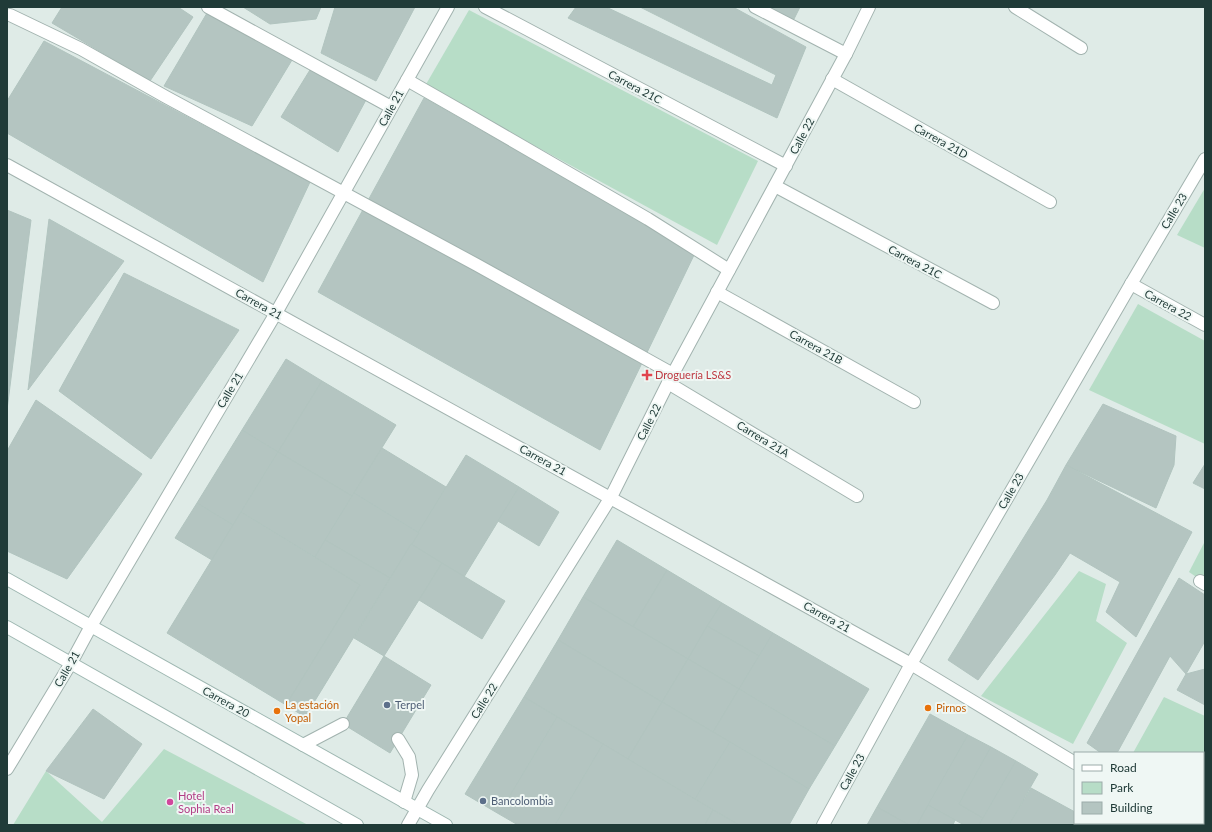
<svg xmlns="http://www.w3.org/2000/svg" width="1212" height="832" font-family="Lato,sans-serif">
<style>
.green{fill:#b7ddc7}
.building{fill:#b4c5c1;stroke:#b1c4bf}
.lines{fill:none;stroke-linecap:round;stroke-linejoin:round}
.lane-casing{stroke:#a2b3af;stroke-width:14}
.street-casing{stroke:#a2b3af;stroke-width:14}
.secondary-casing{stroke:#9eb7b1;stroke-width:14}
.lane{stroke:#fff;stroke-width:12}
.street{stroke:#fff;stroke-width:12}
.secondary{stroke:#fff;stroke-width:12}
.health-dot{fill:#e0444e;stroke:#eff7f4;stroke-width:1.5}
.service-dot{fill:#5c6f8a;stroke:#eff7f4;stroke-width:1.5}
.food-dot{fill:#e8710a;stroke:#eff7f4;stroke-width:1.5}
.hotel-dot{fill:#d1479c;stroke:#eff7f4;stroke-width:1.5}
.labels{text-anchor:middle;stroke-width:4;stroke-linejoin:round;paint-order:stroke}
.street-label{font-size:11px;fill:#203b38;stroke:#eff7f4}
.health-label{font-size:11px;fill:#be3a42;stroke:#eff7f4;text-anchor:start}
.food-label{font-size:11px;fill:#c56008;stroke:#eff7f4;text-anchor:start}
.service-label{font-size:11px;fill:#4e5e75;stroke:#eff7f4;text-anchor:start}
.hotel-label{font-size:11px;fill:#b23c85;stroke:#eff7f4;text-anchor:start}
</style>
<rect width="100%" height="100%" fill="#dfebe7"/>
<!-- green -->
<g class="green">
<path d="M469,10L758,161L717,245L425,86Z"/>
<path d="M1205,188V248L1177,235Z"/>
<path d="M1138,304L1205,341V444L1089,390Z"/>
<path d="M1204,543H1205V583L1189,572Z"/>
<path d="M1079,571L1106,584L1096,621L1127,643L1073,744L981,696Z"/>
<path d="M1164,697L1205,716V808L1203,812V753H1133Z"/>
<path d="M164,749L308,825H13L46,771L102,822Z"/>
</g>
<!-- building -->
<g class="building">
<path d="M62,7H178L193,17L150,81L52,23Z"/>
<path d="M243,7H321L316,19L270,24Z"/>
<path d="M335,7H415L376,81L321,53Z"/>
<path d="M576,7H606L772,85L776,75L640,7H733L806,47L777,118L568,18Z"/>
<path d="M764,7H800L792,23Z"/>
<path d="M207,13L292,60L252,126L164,86Z"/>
<path d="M44,41L310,182L263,282L7,133V101Z"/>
<path d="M313,65L367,98L338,152L281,117Z"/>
<path d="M424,98L695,253L600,450L318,292Z"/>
<path d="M7,210L31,220L7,410Z"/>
<path d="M49,219L124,261L28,390Z"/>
<path d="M124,273L239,330L151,459L59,391Z"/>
<path d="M286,359L322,381L278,452L242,430Z"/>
<path d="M322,381L396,425L352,496L278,452Z"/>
<path d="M36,400L142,474L67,579L7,551V451Z"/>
<path d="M1103,404L1176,436L1174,465L1156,508L1066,465Z"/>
<path d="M242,430L278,452L233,525L197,503Z"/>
<path d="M382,448L446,487L419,533L354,493Z"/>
<path d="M278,452L352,496L315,557L241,512Z"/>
<path d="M466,455L519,487L464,577L411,544Z"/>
<path d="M1205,464V489L1193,483Z"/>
<path d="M1066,465L1192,532L1136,637L1106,612L1120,582L1070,553L1055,575L978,680L948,660L1047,500Z"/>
<path d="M519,487L559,512L539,546L498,521Z"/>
<path d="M354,493L419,533L390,578L325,540Z"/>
<path d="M197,503L233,525L212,560L175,538Z"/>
<path d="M241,512L360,585L286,705L167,633Z"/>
<path d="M325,540L390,578L305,717L286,705L360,585L315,557Z"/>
<path d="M617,540L667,570L633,627L583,597Z"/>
<path d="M411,544L442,563L384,656L354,638Z"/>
<path d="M442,563L505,601L482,639L419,600Z"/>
<path d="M667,570L722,603L688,659L633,627Z"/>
<path d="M1179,578L1205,595V641L1186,674L1170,656L1117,753H1101L1087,743Z"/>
<path d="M583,597L688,659L662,702L558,640Z"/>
<path d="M722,603L773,633L759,656L707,626Z"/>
<path d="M707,626L759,656L739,689L688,659Z"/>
<path d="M773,633L869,689L835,746L739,689Z"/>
<path d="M558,640L662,702L628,759L524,697Z"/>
<path d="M384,656L431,685L390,753L343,724Z"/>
<path d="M688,659L739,689L713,732L662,702Z"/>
<path d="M1205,669V705L1177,690L1186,674Z"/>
<path d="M739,689L835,746L809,789L713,732Z"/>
<path d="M524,697L557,717L499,814L465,794Z"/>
<path d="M662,702L730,742L695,799L628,759Z"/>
<path d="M93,709L142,744L104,799L46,771Z"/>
<path d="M930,714L968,735L917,825H909L877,807Z"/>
<path d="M557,717L603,744L555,825H518L499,814Z"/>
<path d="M968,735L991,747L959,804L983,818L979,825H964L928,805Z"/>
<path d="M730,742L809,789L789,825H739L695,799Z"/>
<path d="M603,744L713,810L705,825H555Z"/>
<path d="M991,747L1016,761L983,818L959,804Z"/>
<path d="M1016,761L1038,774L1009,825H979Z"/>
<path d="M1031,788L1075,812V823H1089L1088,825H1009Z"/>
<path d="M928,805L955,820L953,825H917Z"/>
<path d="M877,807L909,825H867Z"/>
<path d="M713,810L739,825H705Z"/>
<path d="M1112,823H1139L1143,825H1111Z"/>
</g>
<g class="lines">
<defs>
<g id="lane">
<path d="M398,739L409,757L412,775L404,802"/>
<path d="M303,745L343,724"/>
</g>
<g id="street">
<path d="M208,7L391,107"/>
<path d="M485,7L786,166"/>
<path d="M755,7L846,54"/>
<path d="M1015,7L1081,48"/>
<path d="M10,15L81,49L166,97L477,265L673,374"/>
<path d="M832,79L1050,202"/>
<path d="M407,80L470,116L648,219L729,270"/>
<path d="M7,165L911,664L1075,763"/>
<path d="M775,186L993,303"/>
<path d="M1131,284L1205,325"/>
<path d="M717,292L914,402"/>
<path d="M668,383L857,496"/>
<path d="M1200,581L1205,584"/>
<path d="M7,769L71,663L91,626L276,313L448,7"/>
<path d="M1173,823L1176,825"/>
<path d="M408,825L428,790L611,497L668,383L846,54L869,7"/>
<path d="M823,825L911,664L1131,284L1205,159"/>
</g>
<g id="secondary">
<path d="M7,579L446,825"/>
<path d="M7,627L357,825"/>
</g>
</defs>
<!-- lane casing -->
<use href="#lane" class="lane-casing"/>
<!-- street casing -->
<use href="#street" class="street-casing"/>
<!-- secondary casing -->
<use href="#secondary" class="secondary-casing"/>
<!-- lane -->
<use href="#lane" class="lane"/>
<!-- street -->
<use href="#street" class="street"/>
<!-- secondary -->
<use href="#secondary" class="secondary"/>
</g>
<!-- markers -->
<path class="health-dot" d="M645 369h4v4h4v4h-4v4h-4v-4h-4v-4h4z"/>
<g class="service-dot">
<circle cx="387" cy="705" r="4"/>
<circle cx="483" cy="801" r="4"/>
</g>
<g class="food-dot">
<circle cx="928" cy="708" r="4"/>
<circle cx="277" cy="711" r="4"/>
</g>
<circle class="hotel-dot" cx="170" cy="802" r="4"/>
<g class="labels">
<!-- street labels -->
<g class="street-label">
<text transform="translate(635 87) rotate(28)" y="4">Carrera 21C</text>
<text transform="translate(391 108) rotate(-61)" y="4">Calle 21</text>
<text transform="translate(802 136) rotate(-62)" y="4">Calle 22</text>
<text transform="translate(941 141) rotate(29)" y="4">Carrera 21D</text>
<text transform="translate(1174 211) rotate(-59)" y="4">Calle 23</text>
<text transform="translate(915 262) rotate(28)" y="4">Carrera 21C</text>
<text transform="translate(259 304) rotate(29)" y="4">Carrera 21</text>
<text transform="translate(1168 305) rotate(29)" y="4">Carrera 22</text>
<text transform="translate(816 347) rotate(29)" y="4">Carrera 21B</text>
<text transform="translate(230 390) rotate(-59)" y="4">Calle 21</text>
<text transform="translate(649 422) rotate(-63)" y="4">Calle 22</text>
<text transform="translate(763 439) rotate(31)" y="4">Carrera 21A</text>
<text transform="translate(543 460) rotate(29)" y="4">Carrera 21</text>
<text transform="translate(1011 491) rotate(-60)" y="4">Calle 23</text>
<text transform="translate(827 617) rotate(29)" y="4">Carrera 21</text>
<text transform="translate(67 669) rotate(-60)" y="4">Calle 21</text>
<text transform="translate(484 701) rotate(-58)" y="4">Calle 22</text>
<text transform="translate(226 702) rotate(29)" y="4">Carrera 20</text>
<text transform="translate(852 772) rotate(-61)" y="4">Calle 23</text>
</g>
<!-- health labels -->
<g class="health-label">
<text x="655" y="379">Droguería LS&amp;S</text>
</g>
<!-- food labels -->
<g class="food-label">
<text x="285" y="709">La estación<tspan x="285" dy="13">Yopal</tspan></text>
<text x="936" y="712">Pirnos</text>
</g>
<!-- service labels -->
<g class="service-label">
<text x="395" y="709">Terpel</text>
<text x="491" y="805">Bancolombia</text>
</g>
<!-- hotel labels -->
<g class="hotel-label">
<text x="178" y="800">Hotel<tspan x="178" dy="13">Sophia Real</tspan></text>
</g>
</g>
<!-- border -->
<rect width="1212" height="832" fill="none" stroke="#203b38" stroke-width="16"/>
<!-- legend -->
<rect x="1074" y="752" width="130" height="72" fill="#eff7f4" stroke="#9caca9"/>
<rect x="1082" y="765" width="20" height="6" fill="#ffffff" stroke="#9caca9"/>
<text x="1110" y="772" font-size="12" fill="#203b38">Road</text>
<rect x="1082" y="782" width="20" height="12" fill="#b7ddc7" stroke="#9caca9"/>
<text x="1110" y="792" font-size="12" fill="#203b38">Park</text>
<rect x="1082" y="802" width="20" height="12" fill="#b4c5c1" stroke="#9caca9"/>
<text x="1110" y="812" font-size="12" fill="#203b38">Building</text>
</svg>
